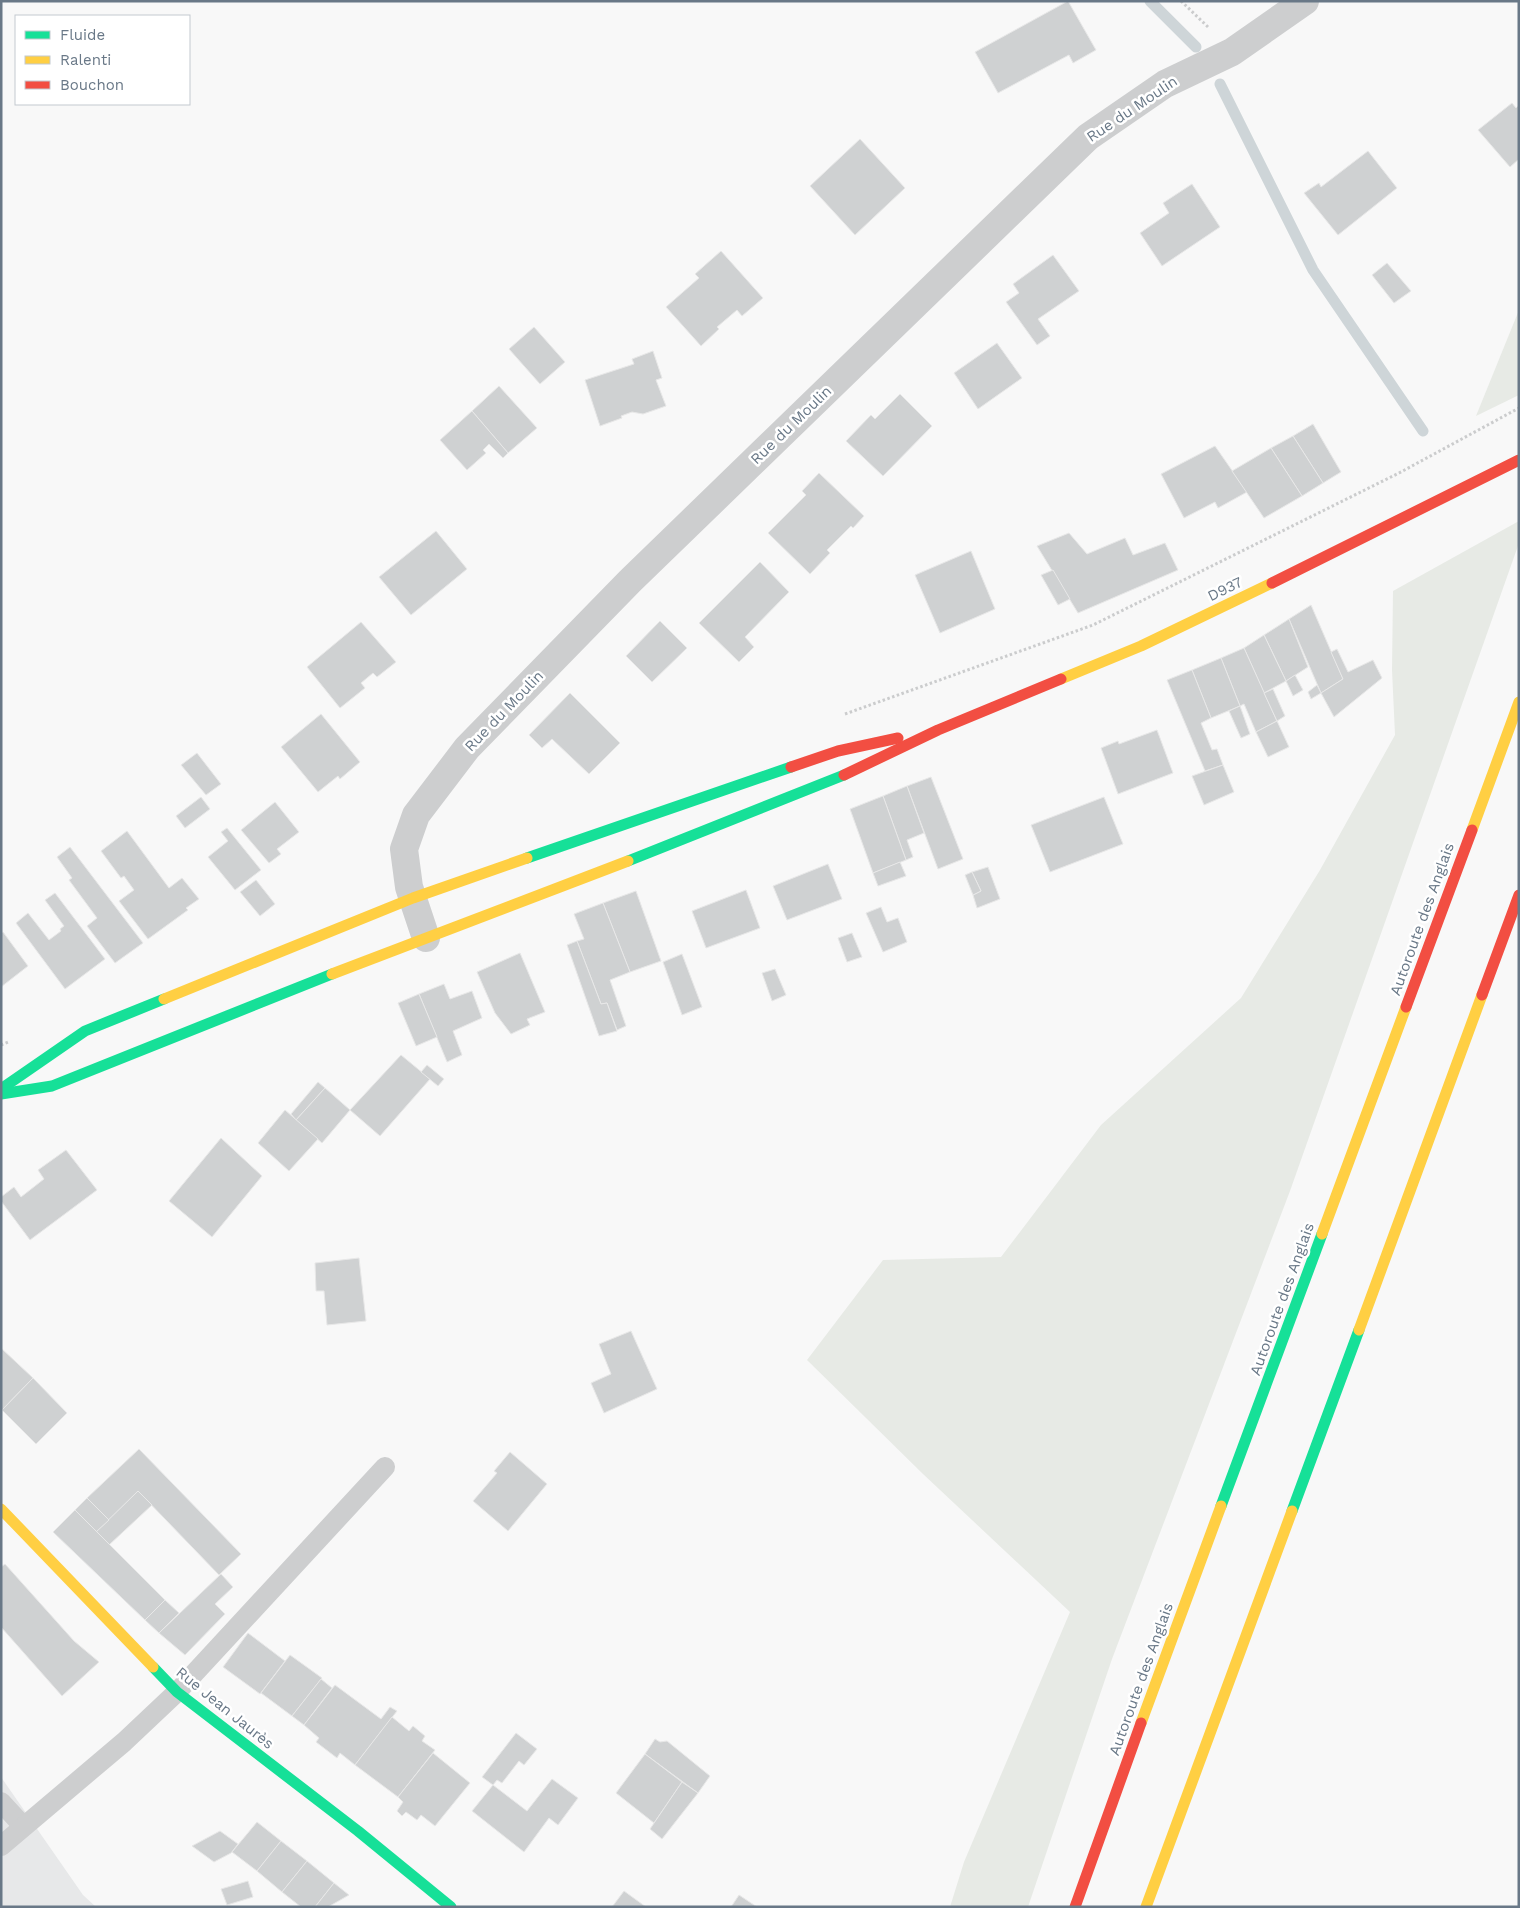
<svg xmlns="http://www.w3.org/2000/svg" width="1520" height="1908" font-family="'Work Sans',sans-serif">
<style>
.built{fill:#e7e8e9}
.green{fill:#e7eae5}
.lines{fill:none;stroke-linecap:round;stroke-linejoin:round}
.stream{stroke:#ced5d8;stroke-width:11}
.building{fill:#cfd1d2;stroke:#e8e8e8}
.path{stroke:#cbcccd;stroke-width:3;stroke-dasharray:2.5 2.5;stroke-linecap:butt}
.lane{stroke:#cdcecf;stroke-width:20}
.street{stroke:#cdcecf;stroke-width:28}
.fast{stroke:#16e098;stroke-width:11}
.slow{stroke:#ffcf43;stroke-width:11}
.jam{stroke:#f24e42;stroke-width:11}
.labels{text-anchor:middle;stroke-width:5;stroke-linejoin:round;paint-order:stroke}
.street-label{font-size:15px;fill:#697887;stroke:#fff}
</style>
<rect width="100%" height="100%" fill="#f8f8f8"/>
<!-- built -->
<path class="built" d="M1,1777L83,1895L96,1907H1Z"/>
<!-- green -->
<g class="green">
<path d="M1519,310V395L1476,416Z"/>
<path d="M1519,521V543L1290,1191L1112,1659L1028,1907H950L964,1862L1070,1612L923,1474L807,1360L883,1260L1001,1257L1101,1125L1241,998L1320,870L1395,735L1392,670L1393,591Z"/>
</g>
<g class="lines">
<!-- stream -->
<g class="stream">
<path d="M1150,1L1196,47"/>
<path d="M1220,84L1313,270L1423,431"/>
</g>
</g>
<!-- building -->
<g class="building">
<path d="M1068,1L1096,50L1073,63L1069,55L998,93L975,52Z"/>
<path d="M1512,103L1516,108L1519,105V159L1510,167L1478,130Z"/>
<path d="M860,139L905,188L855,235L810,186Z"/>
<path d="M1368,151L1397,188L1338,235L1304,193L1319,183L1321,187Z"/>
<path d="M1192,184L1220,227L1162,266L1140,233L1169,213L1163,203Z"/>
<path d="M721,251L763,298L742,316L737,310L717,327L719,329L701,346L666,307L699,278L695,274Z"/>
<path d="M1053,255L1079,291L1038,319L1050,336L1037,345L1006,302L1019,293L1013,284Z"/>
<path d="M1387,263L1411,291L1394,303L1372,275Z"/>
<path d="M534,327L565,362L540,384L509,349Z"/>
<path d="M997,343L1022,378L978,409L954,373Z"/>
<path d="M653,351L662,378L656,380L666,406L643,414L632,412L621,416L622,418L600,426L585,380L634,364L632,359Z"/>
<path d="M499,386L537,428L508,453L472,411Z"/>
<path d="M900,394L932,426L883,476L846,441L871,415L875,419Z"/>
<path d="M472,411L508,453L503,458L489,444L483,450L486,453L467,470L440,440Z"/>
<path d="M1313,424L1341,472L1323,483L1293,436Z"/>
<path d="M1293,436L1323,483L1302,496L1271,448Z"/>
<path d="M1215,446L1247,492L1218,508L1215,502L1184,518L1161,474Z"/>
<path d="M1271,448L1302,496L1264,518L1232,471Z"/>
<path d="M819,473L864,516L853,528L851,526L827,550L830,553L810,574L768,533L806,495L802,491Z"/>
<path d="M436,531L467,569L411,615L379,577Z"/>
<path d="M1069,533L1087,554L1125,538L1133,555L1165,543L1178,570L1078,613L1037,546Z"/>
<path d="M971,551L995,609L940,633L915,575Z"/>
<path d="M760,562L789,592L745,637L754,647L739,662L699,623Z"/>
<path d="M1053,570L1070,599L1058,605L1041,575Z"/>
<path d="M1311,605L1343,679L1321,693L1289,619Z"/>
<path d="M1289,619L1308,667L1286,681L1264,635Z"/>
<path d="M660,621L687,648L652,682L626,656Z"/>
<path d="M361,622L396,662L377,677L373,673L361,683L365,688L340,708L307,667Z"/>
<path d="M1264,635L1286,681L1264,693L1244,648Z"/>
<path d="M1244,648L1277,721L1256,732L1244,704L1240,706L1221,658Z"/>
<path d="M1337,649L1348,672L1373,660L1382,678L1334,717L1321,693L1343,679L1331,652Z"/>
<path d="M1221,658L1240,706L1211,718L1192,670Z"/>
<path d="M1192,670L1211,718L1201,723L1212,750L1217,749L1223,765L1205,771L1167,680Z"/>
<path d="M1295,675L1303,690L1293,696L1286,681Z"/>
<path d="M1317,685L1321,693L1311,699L1308,692Z"/>
<path d="M1273,689L1285,716L1277,721L1264,693Z"/>
<path d="M570,693L620,743L589,774L552,739L542,748L529,735Z"/>
<path d="M1240,706L1250,734L1241,738L1229,711Z"/>
<path d="M321,714L360,762L340,779L338,776L318,792L281,747Z"/>
<path d="M1277,721L1289,747L1268,757L1256,732Z"/>
<path d="M1157,730L1173,773L1118,794L1101,748L1118,741L1119,744Z"/>
<path d="M197,753L221,784L206,795L181,765Z"/>
<path d="M1223,765L1234,792L1204,805L1192,776Z"/>
<path d="M931,777L963,859L938,869L907,786Z"/>
<path d="M907,786L924,833L907,840L913,857L906,860L883,796Z"/>
<path d="M883,796L906,860L873,873L850,809Z"/>
<path d="M201,797L210,809L185,828L176,816Z"/>
<path d="M1104,797L1123,844L1050,872L1031,825Z"/>
<path d="M275,802L299,832L277,849L281,854L269,863L241,830Z"/>
<path d="M227,828L261,870L235,890L208,857L228,841L221,832Z"/>
<path d="M127,831L169,888L182,878L199,899L186,908L188,910L148,939L119,901L134,890L124,876L121,878L101,851Z"/>
<path d="M70,847L143,943L115,963L87,926L97,918L69,880L72,878L57,857Z"/>
<path d="M900,862L906,876L878,886L873,873Z"/>
<path d="M828,864L842,899L787,920L773,886Z"/>
<path d="M988,867L1000,899L977,908L973,895L981,891L972,872Z"/>
<path d="M972,872L981,891L973,895L965,875Z"/>
<path d="M256,880L275,904L260,916L240,892Z"/>
<path d="M746,890L760,928L706,948L692,911Z"/>
<path d="M636,891L661,961L630,972L603,903Z"/>
<path d="M55,893L105,959L65,989L16,923L28,913L49,940L61,931L60,929L64,926L45,900Z"/>
<path d="M603,903L630,972L610,980L626,1026L617,1030L607,1003L601,1004L577,941L584,939L574,914Z"/>
<path d="M881,907L887,922L898,918L907,942L883,952L866,913Z"/>
<path d="M3,932L28,966L1,987V933Z"/>
<path d="M852,933L862,957L847,962L838,938Z"/>
<path d="M577,941L601,1004L607,1003L617,1031L599,1036L567,945Z"/>
<path d="M520,953L545,1012L527,1019L530,1025L511,1034L495,1013L477,972Z"/>
<path d="M682,954L702,1007L682,1015L663,962Z"/>
<path d="M775,969L786,995L772,1001L762,973Z"/>
<path d="M444,984L450,999L472,991L482,1018L453,1031L462,1055L447,1062L419,994Z"/>
<path d="M419,994L437,1037L416,1046L398,1003Z"/>
<path d="M401,1055L430,1079L380,1136L350,1110Z"/>
<path d="M427,1065L444,1079L438,1086L421,1072Z"/>
<path d="M318,1082L325,1088L296,1120L291,1114Z"/>
<path d="M325,1088L350,1110L322,1143L296,1120Z"/>
<path d="M285,1110L318,1139L289,1171L258,1143Z"/>
<path d="M221,1138L262,1176L212,1237L169,1201Z"/>
<path d="M66,1150L97,1190L30,1240L1,1201V1197L14,1187L21,1197L44,1179L38,1170Z"/>
<path d="M359,1258L366,1321L327,1325L324,1291H316L315,1263Z"/>
<path d="M631,1331L657,1389L604,1413L591,1383L611,1374L599,1344Z"/>
<path d="M1,1348L33,1378L2,1410L1,1409Z"/>
<path d="M33,1378L67,1413L36,1444L2,1410Z"/>
<path d="M139,1449L241,1554L219,1575L138,1491L109,1520L87,1498Z"/>
<path d="M510,1452L547,1484L508,1531L473,1501L497,1473L494,1471Z"/>
<path d="M138,1491L152,1505L109,1545L96,1532Z"/>
<path d="M87,1498L109,1520L96,1532L75,1510Z"/>
<path d="M75,1510L165,1600L145,1620L53,1532Z"/>
<path d="M5,1564L74,1641L99,1662L62,1696L1,1627V1567Z"/>
<path d="M221,1574L233,1587L215,1604L225,1614L185,1655L159,1633Z"/>
<path d="M165,1600L179,1613L159,1633L145,1620Z"/>
<path d="M248,1633L285,1661L260,1694L223,1667Z"/>
<path d="M290,1655L322,1678L292,1716L261,1693Z"/>
<path d="M321,1679L332,1688L304,1725L292,1716Z"/>
<path d="M335,1685L381,1719L390,1707L397,1711L355,1765L340,1753L337,1758L316,1742L319,1738L304,1725Z"/>
<path d="M392,1717L409,1731L413,1726L425,1736L422,1741L435,1750L398,1797L355,1765Z"/>
<path d="M516,1733L537,1749L524,1765L519,1761L502,1783L497,1780L493,1785L482,1777Z"/>
<path d="M655,1739L660,1742L667,1741L710,1776L698,1793L645,1754Z"/>
<path d="M433,1753L470,1783L435,1826L421,1815L417,1820L406,1812L402,1816L397,1811L403,1802L398,1797Z"/>
<path d="M645,1754L682,1782L654,1823L616,1793Z"/>
<path d="M552,1779L578,1798L558,1825L549,1818L524,1852L472,1811L493,1785L527,1811Z"/>
<path d="M682,1782L698,1793L662,1839L650,1829Z"/>
<path d="M257,1822L281,1841L257,1871L232,1852Z"/>
<path d="M220,1831L238,1844L231,1853L214,1862L192,1846Z"/>
<path d="M281,1841L307,1861L282,1892L257,1871Z"/>
<path d="M307,1861L334,1883L315,1907H301L282,1892Z"/>
<path d="M248,1881L253,1897L227,1905L221,1889Z"/>
<path d="M334,1883L349,1895L328,1907H315Z"/>
<path d="M624,1891L646,1907H612Z"/>
<path d="M739,1895L757,1907H731Z"/>
</g>
<g class="lines">
<!-- path -->
<g class="path">
<path d="M1181,1L1208,27"/>
<path d="M845,714L1093,625L1399,473L1519,408"/>
<path d="M1,1045L8,1042"/>
</g>
<!-- lane -->
<g class="lane">
<path d="M1,1802L23,1826"/>
<path d="M1,1846L124,1742L177,1692L385,1467"/>
</g>
<!-- street -->
<path class="street" d="M426,938L409,887L404,849L416,815L467,748L630,581L1088,137L1165,84L1232,52L1305,1"/>
<!-- fast -->
<g class="fast">
<path d="M527,858L791,767"/>
<path d="M628,861L844,775"/>
<path d="M1,1089L85,1031L164,999"/>
<path d="M1,1094L52,1086L332,974"/>
<path d="M1221,1506L1322,1234"/>
<path d="M1292,1511L1359,1330"/>
<path d="M153,1667L177,1692L358,1831L451,1907"/>
</g>
<!-- slow -->
<g class="slow">
<path d="M1061,679L1141,646L1272,583"/>
<path d="M1472,830L1519,702"/>
<path d="M332,974L628,861"/>
<path d="M164,999L413,898L527,858"/>
<path d="M1322,1234L1406,1007"/>
<path d="M1359,1330L1482,995"/>
<path d="M1,1509L153,1667"/>
<path d="M1141,1723L1221,1506"/>
<path d="M1146,1907L1292,1511"/>
</g>
<!-- jam -->
<g class="jam">
<path d="M1272,583L1519,460"/>
<path d="M791,767L838,751L898,738"/>
<path d="M844,775L938,730L1061,679"/>
<path d="M1482,995L1519,895"/>
<path d="M1406,1007L1472,830"/>
<path d="M1075,1907L1141,1723"/>
</g>
</g>
<g class="labels">
<!-- street labels -->
<g class="street-label">
<text transform="translate(1132 109) rotate(-34)" y="5">Rue du Moulin</text>
<text transform="translate(791 425) rotate(-44)" y="5">Rue du Moulin</text>
<text transform="translate(1225 589) rotate(-26)" y="5">D937</text>
<text transform="translate(504 711) rotate(-46)" y="5">Rue du Moulin</text>
<text transform="translate(1422 919) rotate(-70)" y="5">Autoroute des Anglais</text>
<text transform="translate(1282 1299) rotate(-70)" y="5">Autoroute des Anglais</text>
<text transform="translate(1141 1679) rotate(-70)" y="5">Autoroute des Anglais</text>
<text transform="translate(225 1708) rotate(39)" y="5">Rue Jean Jaurès</text>
</g>
</g>
<!-- border -->
<rect width="1520" height="1908" fill="none" stroke="#697887" stroke-width="5"/>
<!-- legend -->
<rect x="15" y="15" width="175" height="90" fill="#ffffff" stroke="#c3c9cf"/>
<rect x="25" y="31" width="25" height="8" fill="#16e098" stroke="#c3c9cf"/>
<text x="60" y="40" font-size="15" fill="#697887">Fluide</text>
<rect x="25" y="56" width="25" height="8" fill="#ffcf43" stroke="#c3c9cf"/>
<text x="60" y="65" font-size="15" fill="#697887">Ralenti</text>
<rect x="25" y="81" width="25" height="8" fill="#f24e42" stroke="#c3c9cf"/>
<text x="60" y="90" font-size="15" fill="#697887">Bouchon</text>
</svg>
